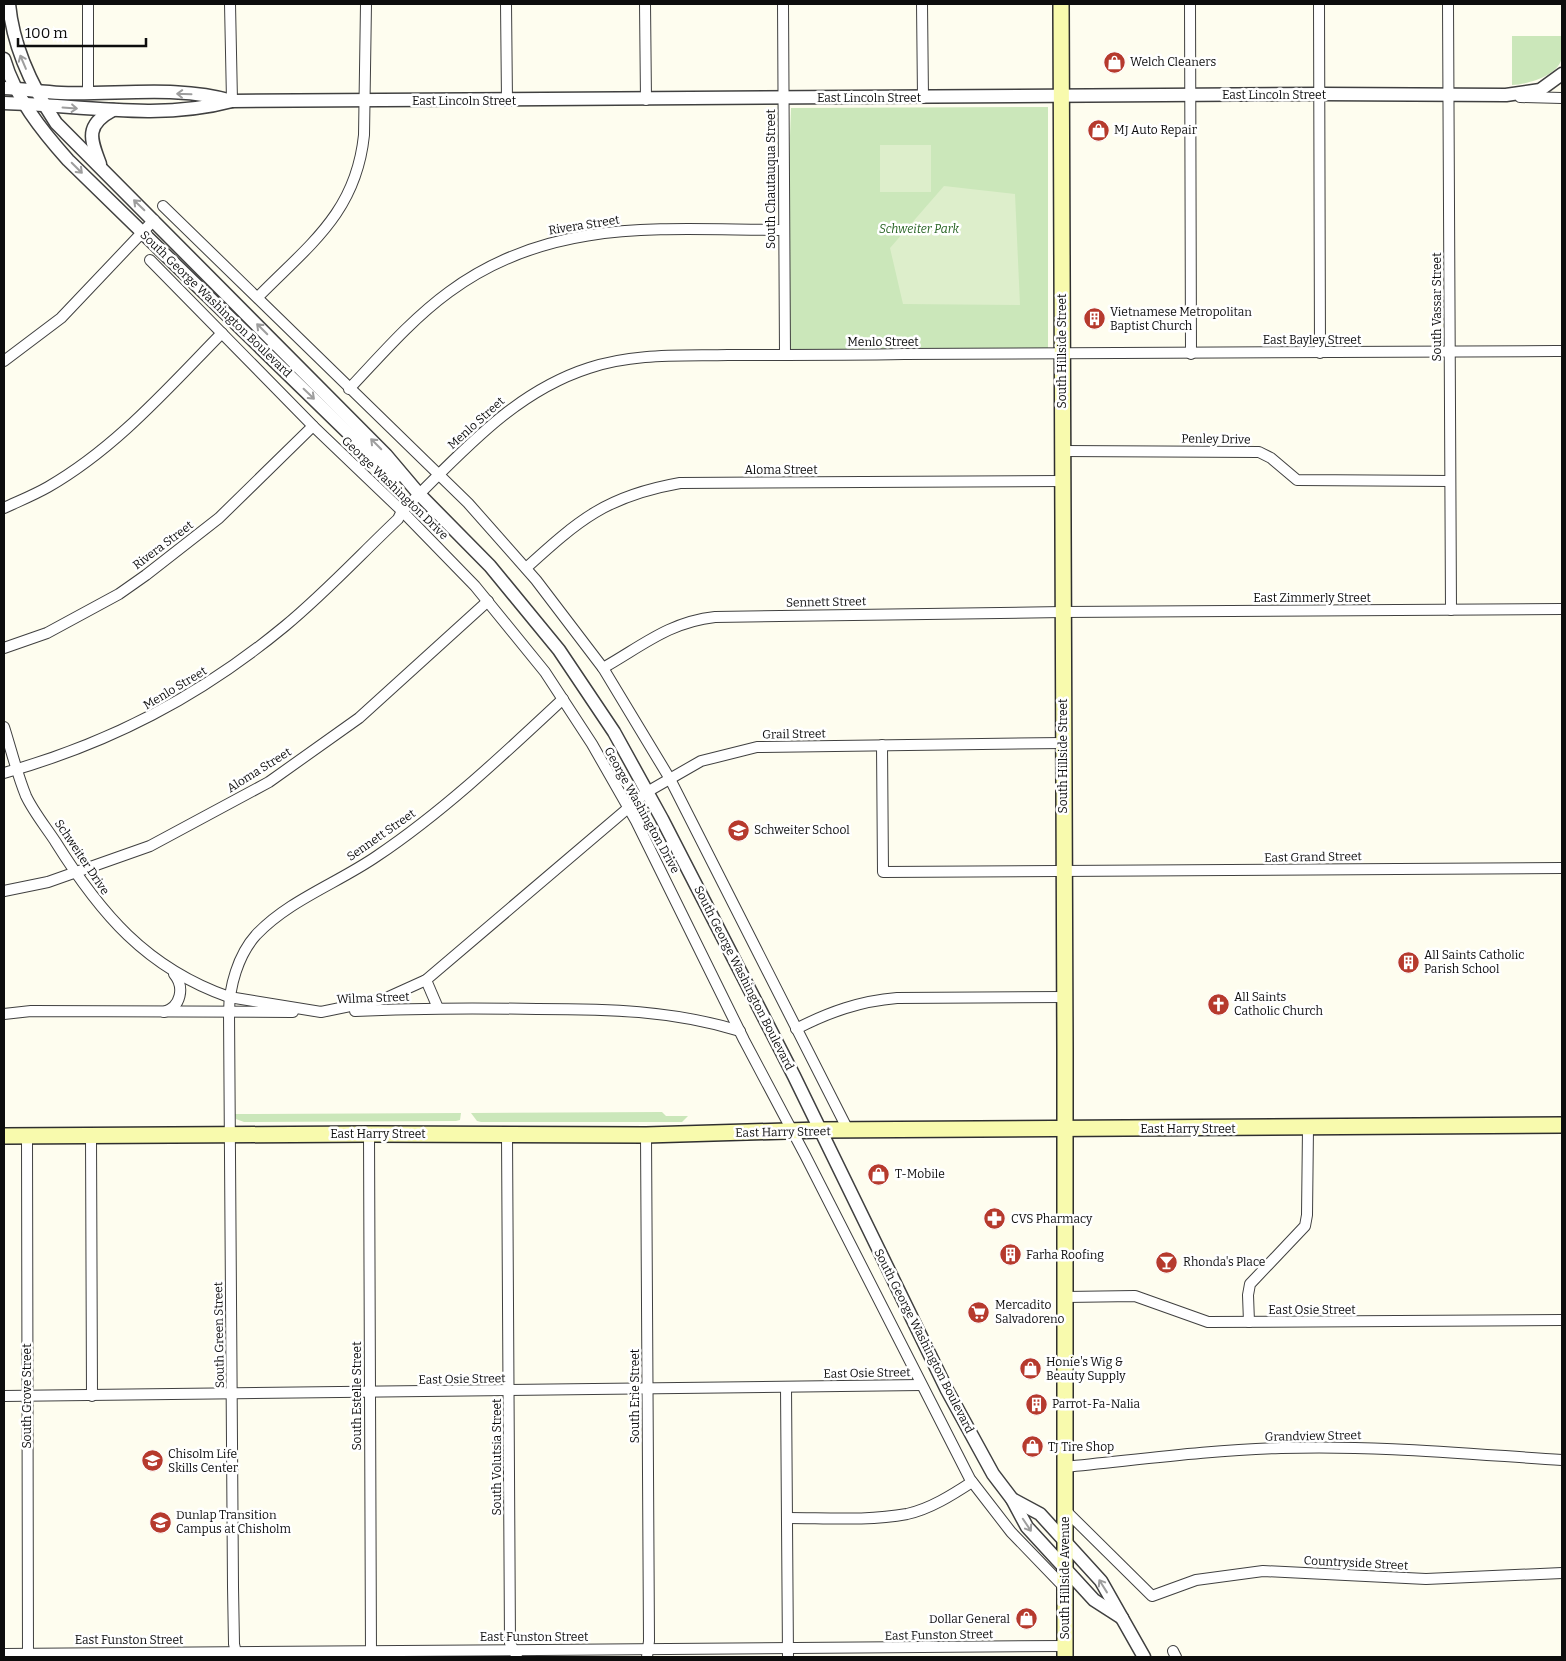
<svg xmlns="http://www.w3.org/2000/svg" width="1566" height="1661" font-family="Bitter,serif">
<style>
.green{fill:#cbe7ba}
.pitch{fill:#ddeecb}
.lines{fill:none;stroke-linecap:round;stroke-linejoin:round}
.minor-casing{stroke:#404040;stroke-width:12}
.tertiary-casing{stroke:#404040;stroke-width:15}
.secondary-casing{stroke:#2f2f2f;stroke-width:18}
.minor{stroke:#fff;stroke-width:10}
.tertiary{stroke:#fff;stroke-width:12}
.secondary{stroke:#f8faad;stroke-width:15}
.oneway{stroke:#9e9e9e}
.labels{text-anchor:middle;stroke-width:5;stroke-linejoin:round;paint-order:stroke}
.poi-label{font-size:12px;fill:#0d0d0d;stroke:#fff;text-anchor:start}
.street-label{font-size:12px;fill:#0d0d0d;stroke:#fff}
.park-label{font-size:12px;font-style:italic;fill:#256221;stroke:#fff}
</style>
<rect width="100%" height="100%" fill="#fefdef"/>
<!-- green -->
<g class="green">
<path d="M1512,36H1562C1562,43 1563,50 1562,57C1559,76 1528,84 1512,85Z"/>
<path d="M1048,107V350H789L788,192L791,108Z"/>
<path d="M662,1112L666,1116H688L682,1122H481L477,1121L471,1113Z"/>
<path d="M461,1113L460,1120L456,1121L244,1122L236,1119L235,1114Z"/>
</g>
<!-- pitch -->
<g class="pitch">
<rect x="880" y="145" width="51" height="47"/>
<path d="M944,186L1015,194L1020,305L903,304L890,248Z"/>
</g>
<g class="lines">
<defs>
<g id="minor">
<path d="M88,4V93"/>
<path d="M230,4L232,101"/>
<path d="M506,4L507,101"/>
<path d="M645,4L646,100"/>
<path d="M783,4L785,355"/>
<path d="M922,4L923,98"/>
<path d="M1190,4L1191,354"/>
<path d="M1319,4L1320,353"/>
<path d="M1448,4L1451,610"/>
<path d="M1520,97L1562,98"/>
<path d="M163,206L468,503L536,580L603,668L670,779L848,1130"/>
<path d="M150,260L313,426L402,511L475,586L545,672L592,744L636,821L744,1040L805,1155L970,1479L1011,1532L1065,1588"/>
<path d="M258,297C309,245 356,213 364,135L366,4"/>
<path d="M4,361L61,318L154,220"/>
<path d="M349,389C381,355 412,319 449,292C552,216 664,230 784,230"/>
<path d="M1062,451L1259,452L1271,458L1297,480L1450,481"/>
<path d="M4,508C19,501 34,495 48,487C116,448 168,388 222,333"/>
<path d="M526,568C579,520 606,496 680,483L1062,481"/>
<path d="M4,648L47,633L119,594L146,575L219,518L313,426"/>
<path d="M603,668C642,646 669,622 715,617L1063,612L1562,609"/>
<path d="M4,727C11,749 17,774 26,796C33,811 45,826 55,841C100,913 146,968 229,997L321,1012L384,999L426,980L647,792L701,761L757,747L1063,743"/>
<path d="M882,745L883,872L1562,868"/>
<path d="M4,773C110,743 199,697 285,626C325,593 361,554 398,519L402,511C459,456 511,393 589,368C634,353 680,356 728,355C786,355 845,355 904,354C1124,354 1343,353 1562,351"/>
<path d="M4,891L48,882L150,846L269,782L359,718L488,601"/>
<path d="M426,980L438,1008"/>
<path d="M355,1011C415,1008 476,1008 537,1009C608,1009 671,1010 740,1031"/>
<path d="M164,1012C181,1007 185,987 174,974"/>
<path d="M4,1014L31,1011L293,1012"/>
<path d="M796,1029C829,1012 860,1001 897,998L1065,997"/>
<path d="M369,1134L371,1655"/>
<path d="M27,1135L28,1657"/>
<path d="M507,1135L510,1643L517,1657"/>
<path d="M646,1135L649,1641L647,1657"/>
<path d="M91,1136L92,1396"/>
<path d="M1066,1297L1135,1296L1208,1322L1562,1320"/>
<path d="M1249,1322L1248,1295L1250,1284L1305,1226L1307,1215L1308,1128"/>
<path d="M786,1387L788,1657"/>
<path d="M4,1396L921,1385"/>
<path d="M1065,1467C1137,1460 1209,1450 1281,1448C1375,1445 1468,1454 1562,1460"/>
<path d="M1064,1509L1152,1596L1196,1580L1263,1571L1426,1579L1562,1573"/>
<path d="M788,1518C827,1518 868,1521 907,1514C930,1509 952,1495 972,1482"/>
<path d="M1173,1651L1176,1657"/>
<path d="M4,1654L1065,1646"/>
<path d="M237,1657L234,1644L233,1587L229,1013C229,987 238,955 256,935C289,900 338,883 377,856C444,811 504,754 563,699"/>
</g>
<g id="tertiary">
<path d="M9,4C13,47 32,87 56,123L386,455L419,494L490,566L559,650L614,732L662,819L794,1076L947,1390L993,1474L1012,1499L1027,1527L1094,1600L1122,1618"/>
<path d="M4,59C15,97 42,131 68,160L377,461L397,476"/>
<path d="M4,88C23,89 42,92 61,93C117,95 178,85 232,101"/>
<path d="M4,103C79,105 158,121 232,101L1320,94L1506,95L1540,90L1562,74"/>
<path d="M100,164C90,138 85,125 113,110"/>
<path d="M1012,1499L1040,1514L1101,1581L1144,1657"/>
</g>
<g id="secondary">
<path d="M1061,4L1065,1049V1657"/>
<path d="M4,1136L369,1134L646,1135L820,1130L1562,1125"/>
</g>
</defs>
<!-- minor casing -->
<use href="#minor" class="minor-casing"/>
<!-- tertiary casing -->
<use href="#tertiary" class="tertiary-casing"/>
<!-- secondary casing -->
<use href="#secondary" class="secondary-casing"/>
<!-- minor -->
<use href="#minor" class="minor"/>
<!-- tertiary -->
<use href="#tertiary" class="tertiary"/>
<!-- secondary -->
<use href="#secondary" class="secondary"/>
</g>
<!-- one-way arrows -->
<defs><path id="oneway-shaft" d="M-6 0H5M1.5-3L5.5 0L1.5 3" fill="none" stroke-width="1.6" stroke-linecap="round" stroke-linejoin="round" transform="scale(1.25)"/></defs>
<g class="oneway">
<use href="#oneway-shaft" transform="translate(23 62) rotate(-113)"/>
<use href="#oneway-shaft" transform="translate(184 94) rotate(-178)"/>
<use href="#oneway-shaft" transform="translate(70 108) rotate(4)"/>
<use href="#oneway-shaft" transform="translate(77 168) rotate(45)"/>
<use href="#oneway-shaft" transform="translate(139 205) rotate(-136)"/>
<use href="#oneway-shaft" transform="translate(262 329) rotate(-135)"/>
<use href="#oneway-shaft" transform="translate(309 394) rotate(44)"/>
<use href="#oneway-shaft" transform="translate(376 444) rotate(-135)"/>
<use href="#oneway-shaft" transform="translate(1027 1525) rotate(56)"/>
<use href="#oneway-shaft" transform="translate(1103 1586) rotate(-122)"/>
</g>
<!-- icons -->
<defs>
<symbol id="shop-disc" viewBox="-11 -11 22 22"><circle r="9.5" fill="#b63a2d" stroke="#fff"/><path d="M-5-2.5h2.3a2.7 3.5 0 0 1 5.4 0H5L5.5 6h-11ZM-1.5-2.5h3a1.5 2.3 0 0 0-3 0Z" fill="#fff"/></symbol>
<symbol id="building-disc" viewBox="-11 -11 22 22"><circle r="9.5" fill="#b63a2d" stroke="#fff"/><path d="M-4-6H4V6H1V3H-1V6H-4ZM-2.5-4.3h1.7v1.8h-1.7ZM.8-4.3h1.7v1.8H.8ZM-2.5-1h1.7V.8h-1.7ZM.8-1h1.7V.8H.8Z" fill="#fff"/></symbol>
<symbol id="school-disc" viewBox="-11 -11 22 22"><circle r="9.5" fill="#b63a2d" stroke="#fff"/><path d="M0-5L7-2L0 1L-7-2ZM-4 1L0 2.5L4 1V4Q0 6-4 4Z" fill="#fff"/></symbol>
<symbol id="church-disc" viewBox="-11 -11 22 22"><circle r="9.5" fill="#b63a2d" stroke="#fff"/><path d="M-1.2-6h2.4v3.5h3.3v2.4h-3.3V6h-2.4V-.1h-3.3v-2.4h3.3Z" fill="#fff"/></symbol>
<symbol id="pharmacy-disc" viewBox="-11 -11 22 22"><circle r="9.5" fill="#b63a2d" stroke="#fff"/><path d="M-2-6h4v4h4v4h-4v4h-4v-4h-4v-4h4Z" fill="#fff"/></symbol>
<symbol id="bar-disc" viewBox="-11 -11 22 22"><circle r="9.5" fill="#b63a2d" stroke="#fff"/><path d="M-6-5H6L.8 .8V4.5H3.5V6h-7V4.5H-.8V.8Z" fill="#fff"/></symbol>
<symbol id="supermarket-disc" viewBox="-11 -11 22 22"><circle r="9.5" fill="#b63a2d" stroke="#fff"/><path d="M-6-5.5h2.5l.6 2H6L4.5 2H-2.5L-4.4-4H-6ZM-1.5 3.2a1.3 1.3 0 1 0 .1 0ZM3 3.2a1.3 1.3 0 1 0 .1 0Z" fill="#fff"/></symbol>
</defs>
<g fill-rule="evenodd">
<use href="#shop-disc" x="1102" y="50" width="25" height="25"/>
<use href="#shop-disc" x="1086" y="118" width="25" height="25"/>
<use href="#building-disc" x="1082" y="306" width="25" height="25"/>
<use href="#school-disc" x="726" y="818" width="25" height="25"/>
<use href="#building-disc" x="1396" y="950" width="25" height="25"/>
<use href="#church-disc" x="1206" y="992" width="25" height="25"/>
<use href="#shop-disc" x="866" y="1162" width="25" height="25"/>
<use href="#pharmacy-disc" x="982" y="1206" width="25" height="25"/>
<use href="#building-disc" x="998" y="1242" width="25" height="25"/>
<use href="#bar-disc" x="1154" y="1250" width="25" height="25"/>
<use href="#supermarket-disc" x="966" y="1300" width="25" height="25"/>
<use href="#shop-disc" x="1018" y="1356" width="25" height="25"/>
<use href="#building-disc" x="1024" y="1392" width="25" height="25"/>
<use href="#shop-disc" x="1020" y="1434" width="25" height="25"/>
<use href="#school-disc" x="140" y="1448" width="25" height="25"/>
<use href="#school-disc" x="148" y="1510" width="25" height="25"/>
<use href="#shop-disc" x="1014" y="1606" width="25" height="25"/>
</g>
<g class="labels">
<!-- poi labels -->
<g class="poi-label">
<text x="1130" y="66">Welch Cleaners</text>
<text x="1114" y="134">MJ Auto Repair</text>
<text x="1110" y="316">Vietnamese Metropolitan<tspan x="1110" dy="14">Baptist Church</tspan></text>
<text x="754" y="834">Schweiter School</text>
<text x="1424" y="959">All Saints Catholic<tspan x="1424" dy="14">Parish School</tspan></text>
<text x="1234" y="1001">All Saints<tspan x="1234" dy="14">Catholic Church</tspan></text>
<text x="895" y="1178">T-Mobile</text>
<text x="1011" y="1223">CVS Pharmacy</text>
<text x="1026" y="1259">Farha Roofing</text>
<text x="1183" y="1266">Rhonda's Place</text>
<text x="995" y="1309">Mercadito<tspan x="995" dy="14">Salvadoreno</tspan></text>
<text x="1046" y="1366">Honie's Wig &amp;<tspan x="1046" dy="14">Beauty Supply</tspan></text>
<text x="1052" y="1408">Parrot-Fa-Nalia</text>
<text x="1048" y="1451">TJ Tire Shop</text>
<text x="168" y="1458">Chisolm Life<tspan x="168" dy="14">Skills Center</tspan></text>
<text x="176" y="1519">Dunlap Transition<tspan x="176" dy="14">Campus at Chisholm</tspan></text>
<text x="1010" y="1623" text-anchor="end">Dollar General</text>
</g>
<!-- street labels -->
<g class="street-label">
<text x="1274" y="99">East Lincoln Street</text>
<text x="869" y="102">East Lincoln Street</text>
<text x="464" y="105">East Lincoln Street</text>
<text transform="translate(771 179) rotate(-90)" y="4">South Chautauqua Street</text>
<text transform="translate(584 225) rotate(-9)" y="4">Rivera Street</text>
<text transform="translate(216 304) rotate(44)" y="4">South George Washington Boulevard</text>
<text transform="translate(1437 307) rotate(-90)" y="4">South Vassar Street</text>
<text x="1312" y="344">East Bayley Street</text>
<text x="883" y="346">Menlo Street</text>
<text transform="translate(1062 351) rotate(-90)" y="4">South Hillside Street</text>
<text transform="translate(476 423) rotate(-42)" y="4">Menlo Street</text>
<text transform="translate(1216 439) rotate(1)" y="4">Penley Drive</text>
<text x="781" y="474">Aloma Street</text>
<text transform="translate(395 488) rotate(44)" y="4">George Washington Drive</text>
<text transform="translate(163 545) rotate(-37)" y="4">Rivera Street</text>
<text x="1312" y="602">East Zimmerly Street</text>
<text transform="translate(826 602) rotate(-1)" y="4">Sennett Street</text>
<text transform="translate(175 688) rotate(-31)" y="4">Menlo Street</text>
<text transform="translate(794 734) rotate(-1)" y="4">Grail Street</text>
<text transform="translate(1063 756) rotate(-90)" y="4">South Hillside Street</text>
<text transform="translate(259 770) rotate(-32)" y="4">Aloma Street</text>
<text transform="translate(642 810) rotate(61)" y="4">George Washington Drive</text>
<text transform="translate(381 835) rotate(-35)" y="4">Sennett Street</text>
<text transform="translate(82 857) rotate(56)" y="4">Schweiter Drive</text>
<text transform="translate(1313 857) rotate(-1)" y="4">East Grand Street</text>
<text transform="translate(744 978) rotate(63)" y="4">South George Washington Boulevard</text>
<text transform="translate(373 998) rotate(-2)" y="4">Wilma Street</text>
<text x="1188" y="1133">East Harry Street</text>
<text transform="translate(783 1132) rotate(-1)" y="4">East Harry Street</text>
<text x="378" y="1138">East Harry Street</text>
<text x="1312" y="1314">East Osie Street</text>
<text transform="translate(219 1335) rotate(-91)" y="4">South Green Street</text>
<text transform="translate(924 1341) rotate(63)" y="4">South George Washington Boulevard</text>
<text transform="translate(867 1373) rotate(-1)" y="4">East Osie Street</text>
<text transform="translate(462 1379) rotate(-1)" y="4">East Osie Street</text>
<text transform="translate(27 1396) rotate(-90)" y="4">South Grove Street</text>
<text transform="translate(357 1396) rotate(-90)" y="4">South Estelle Street</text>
<text transform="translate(635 1396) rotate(-90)" y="4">South Erie Street</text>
<text transform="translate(1313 1436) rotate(-1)" y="4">Grandview Street</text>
<text transform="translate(497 1457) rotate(-90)" y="4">South Volutsia Street</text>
<text transform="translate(1356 1563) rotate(3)" y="4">Countryside Street</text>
<text transform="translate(1065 1578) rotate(-90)" y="4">South Hillside Avenue</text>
<text transform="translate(939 1635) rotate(-1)" y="4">East Funston Street</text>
<text x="534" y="1641">East Funston Street</text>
<text x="129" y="1644">East Funston Street</text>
</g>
<!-- park labels -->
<g class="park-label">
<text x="919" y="233">Schweiter Park</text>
</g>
</g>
<!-- border -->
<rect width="1566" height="1661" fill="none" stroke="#0d0d0d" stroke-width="10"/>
<!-- scale -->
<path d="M18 38v8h128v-8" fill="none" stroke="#0d0d0d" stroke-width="2.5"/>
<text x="25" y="38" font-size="15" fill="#0d0d0d" stroke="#ffffff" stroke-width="4" paint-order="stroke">100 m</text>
</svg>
